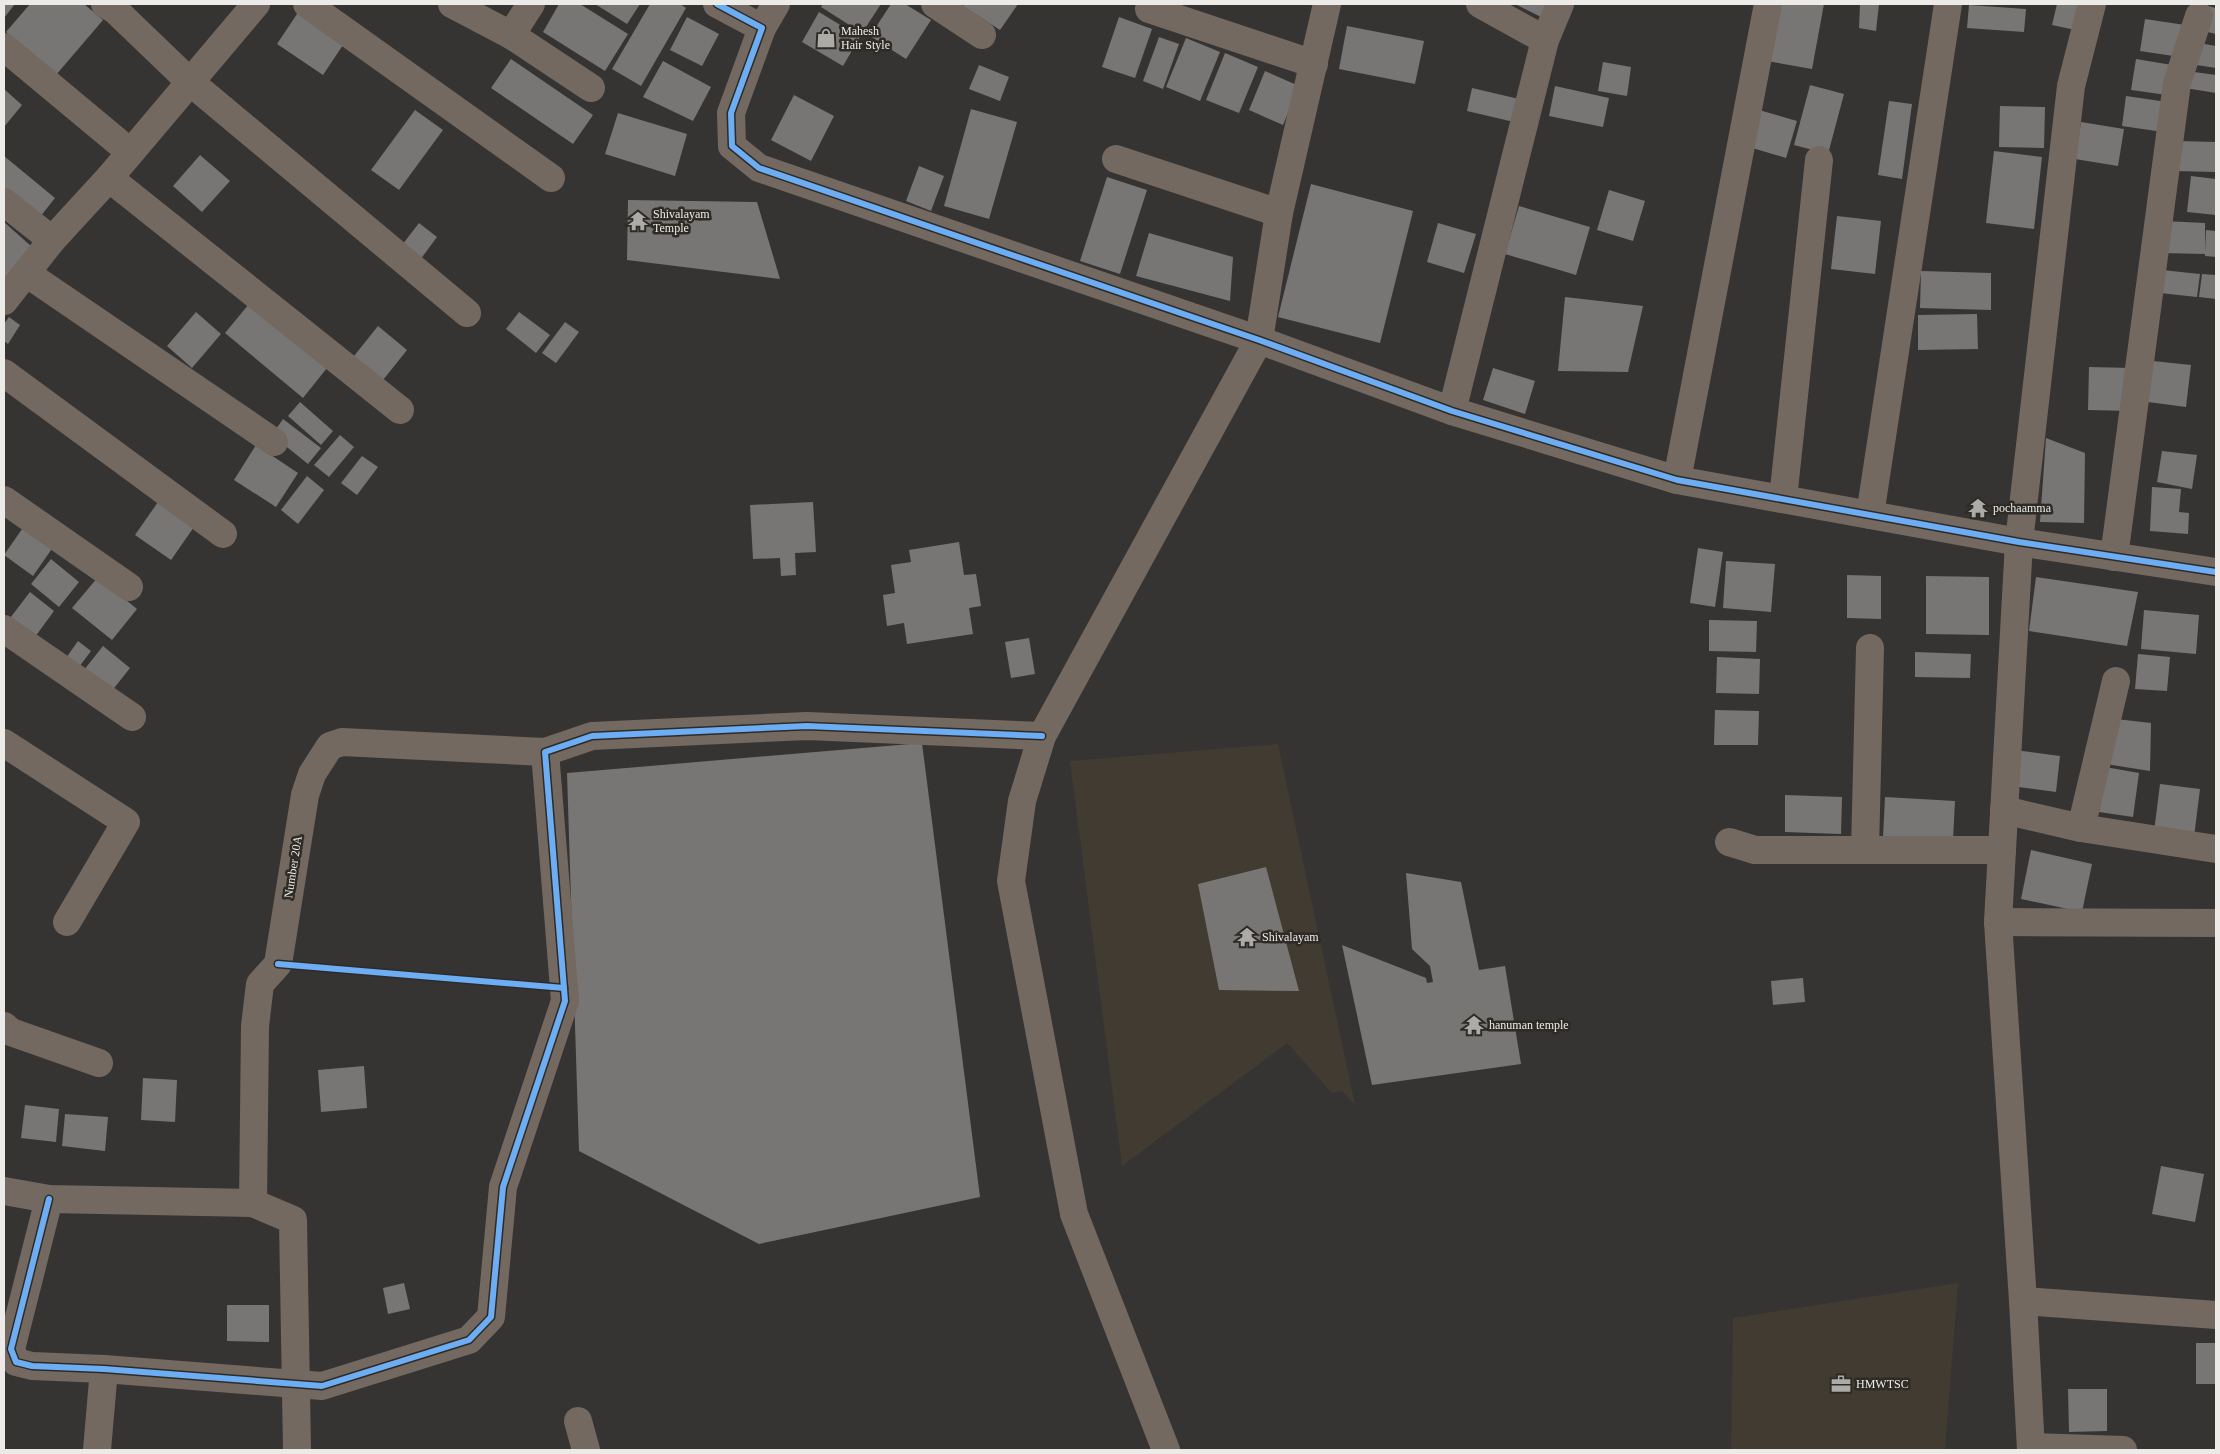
<svg xmlns="http://www.w3.org/2000/svg" width="2220" height="1454" font-family="Georgia,serif">
<style>
.built{fill:#413b32}
.building{fill:#777674}
.lines{fill:none;stroke-linecap:round;stroke-linejoin:round}
.minor{stroke:#736961;stroke-width:28}
.cycleway-casing{stroke:#2e2b26;stroke-width:9}
.cycleway{stroke:#6dadf4;stroke-width:6}
.labels{text-anchor:middle;stroke-width:5;stroke-linejoin:round;paint-order:stroke}
.poi-label{font-size:12px;fill:#edebe8;stroke:#2e2b26;text-anchor:start}
.street-label{font-size:12px;fill:#edebe8;stroke:#2e2b26}
</style>
<rect width="100%" height="100%" fill="#363432"/>
<!-- built -->
<g class="built">
<path d="M1278,744L1355,1105L1342,1091L1332,1093L1287,1043L1122,1166L1070,761Z"/>
<path d="M1958,1283L1945,1450H1731L1733,1318Z"/>
</g>
<!-- building -->
<g class="building">
<path d="M4,4H15L4,18Z"/>
<path d="M30,4H84L103,20L56,75L6,32Z"/>
<path d="M559,4H580L628,34L605,71L543,32Z"/>
<path d="M595,4H640L627,24Z"/>
<path d="M650,4H680L686,8L641,86L612,69Z"/>
<path d="M823,4H881L862,33L821,7Z"/>
<path d="M891,4H905L931,20L906,59L870,36Z"/>
<path d="M964,4H1018L1000,30L963,6Z"/>
<path d="M1515,4H1550L1543,18Z"/>
<path d="M1776,4H1824L1812,69L1767,61Z"/>
<path d="M1860,4H1879L1876,31L1859,28Z"/>
<path d="M2057,4H2086L2080,31L2052,25Z"/>
<path d="M1969,5L2026,9L2024,32L1967,28Z"/>
<path d="M2208,6L2216,8V34L2203,31Z"/>
<path d="M301,8L347,39L323,75L277,44Z"/>
<path d="M819,12L860,37L843,66L802,42Z"/>
<path d="M687,17L719,34L702,66L670,50Z"/>
<path d="M1119,17L1152,29L1135,78L1102,67Z"/>
<path d="M2145,19L2185,25L2180,57L2140,51Z"/>
<path d="M1347,26L1424,41L1415,84L1339,69Z"/>
<path d="M1159,37L1179,44L1163,89L1143,81Z"/>
<path d="M1186,38L1220,52L1200,101L1166,87Z"/>
<path d="M2194,42L2216,46V68L2190,64Z"/>
<path d="M1225,53L1258,67L1239,113L1206,100Z"/>
<path d="M511,59L593,115L573,144L491,88Z"/>
<path d="M2136,59L2172,65L2167,95L2131,90Z"/>
<path d="M663,61L711,87L693,121L643,97Z"/>
<path d="M1603,62L1631,67L1627,96L1598,91Z"/>
<path d="M979,65L1009,77L1000,101L969,89Z"/>
<path d="M1265,71L1299,86L1283,125L1249,110Z"/>
<path d="M2187,71L2216,75V93L2185,88Z"/>
<path d="M1810,85L1844,94L1828,154L1794,145Z"/>
<path d="M1555,86L1609,98L1603,127L1549,116Z"/>
<path d="M1472,88L1519,99L1514,122L1467,111Z"/>
<path d="M4,89L22,105L4,127Z"/>
<path d="M794,95L834,116L811,161L771,140Z"/>
<path d="M2126,96L2167,102L2163,132L2122,126Z"/>
<path d="M1889,101L1912,104L1902,179L1878,175Z"/>
<path d="M2000,106L2045,107L2044,148L1999,147Z"/>
<path d="M971,109L1017,122L989,219L944,206Z"/>
<path d="M415,110L443,130L399,190L371,170Z"/>
<path d="M1759,110L1797,121L1786,158L1749,147Z"/>
<path d="M618,113L687,134L675,176L605,154Z"/>
<path d="M2081,122L2124,129L2118,166L2075,159Z"/>
<path d="M2176,141L2216,142V172L2175,171Z"/>
<path d="M1994,151L2042,157L2034,229L1986,223Z"/>
<path d="M200,155L230,181L202,212L173,186Z"/>
<path d="M4,156L55,198L40,217L4,188Z"/>
<path d="M919,166L944,176L931,211L906,201Z"/>
<path d="M2191,176L2216,179V215L2187,212Z"/>
<path d="M1107,177L1147,190L1120,274L1080,261Z"/>
<path d="M1311,184L1413,211L1380,343L1278,317Z"/>
<path d="M1609,190L1645,201L1633,241L1597,230Z"/>
<path d="M628,200L757,202L780,279L627,260Z"/>
<path d="M1519,206L1590,227L1576,275L1505,254Z"/>
<path d="M1837,216L1881,221L1875,274L1831,269Z"/>
<path d="M2163,221L2205,223V251L2206,230L2216,231V257L2205,256V254L2161,253Z"/>
<path d="M4,222L32,247L6,278L4,276Z"/>
<path d="M419,223L437,237L417,264L399,249Z"/>
<path d="M1438,223L1476,234L1464,273L1427,262Z"/>
<path d="M1149,233L1233,257L1230,301L1136,276Z"/>
<path d="M2162,270L2200,274L2197,297L2160,293Z"/>
<path d="M1921,271L1991,273V310L1920,308Z"/>
<path d="M2202,274L2216,275V299L2199,297Z"/>
<path d="M1565,297L1643,306L1628,372L1558,371Z"/>
<path d="M249,304L327,368L303,398L225,333Z"/>
<path d="M196,312L221,334L192,368L167,346Z"/>
<path d="M519,312L550,335L536,353L506,329Z"/>
<path d="M1977,314L1978,349L1918,350V315Z"/>
<path d="M9,317L20,325L8,344L4,341V324Z"/>
<path d="M565,322L579,332L556,363L542,353Z"/>
<path d="M378,326L407,350L383,380L354,356Z"/>
<path d="M2153,361L2191,365L2186,407L2148,402Z"/>
<path d="M2089,367L2132,368L2131,411L2088,410Z"/>
<path d="M1493,368L1535,381L1525,414L1483,400Z"/>
<path d="M300,402L333,431L321,445L288,416Z"/>
<path d="M283,419L321,448L308,464L272,435Z"/>
<path d="M340,435L354,447L329,477L314,465Z"/>
<path d="M2046,438L2085,453L2084,523L2040,522Z"/>
<path d="M256,445L298,473L276,507L234,480Z"/>
<path d="M2162,451L2197,455L2192,489L2157,482Z"/>
<path d="M362,456L378,467L357,495L341,483Z"/>
<path d="M307,476L324,490L298,524L281,510Z"/>
<path d="M2152,487L2181,489L2179,512L2189,513L2188,534L2150,531Z"/>
<path d="M158,502L194,527L171,560L135,535Z"/>
<path d="M813,502L816,552L795,553L796,575L781,576L780,558L753,559L750,505Z"/>
<path d="M29,519L58,540L33,576L4,555Z"/>
<path d="M959,542L964,575L976,574L981,606L969,608L973,634L907,644L904,623L887,626L883,595L895,593L891,565L911,562L909,550Z"/>
<path d="M1698,548L1723,552L1715,607L1690,603Z"/>
<path d="M51,559L79,582L59,607L31,584Z"/>
<path d="M1726,561L1775,564L1771,612L1723,608Z"/>
<path d="M1847,575L1881,576V619L1847,618Z"/>
<path d="M1926,576L1989,577V635L1926,634Z"/>
<path d="M98,577L137,609L112,640L72,608Z"/>
<path d="M2036,577L2138,592L2127,646L2029,631Z"/>
<path d="M30,592L54,611L32,641L7,622Z"/>
<path d="M2144,610L2199,615L2196,654L2141,649Z"/>
<path d="M1709,620L1757,621L1756,652L1709,651Z"/>
<path d="M1029,638L1035,674L1011,678L1005,642Z"/>
<path d="M78,641L91,651L79,667L66,658Z"/>
<path d="M103,646L130,668L111,692L84,670Z"/>
<path d="M1915,652L1971,654L1970,678L1915,677Z"/>
<path d="M2138,654L2170,657L2167,691L2135,689Z"/>
<path d="M1717,657L1760,659L1759,694L1716,693Z"/>
<path d="M1715,710L1759,711L1758,745H1714Z"/>
<path d="M2116,719L2151,723L2150,771L2106,764Z"/>
<path d="M922,743L980,1197L759,1244L579,1151L567,773Z"/>
<path d="M2015,750L2060,756L2056,792L2011,786Z"/>
<path d="M2105,767L2139,773L2133,817L2099,812Z"/>
<path d="M2160,784L2200,789L2194,837L2154,832Z"/>
<path d="M1785,795L1842,797L1841,834L1785,832Z"/>
<path d="M1885,797L1955,801L1953,840L1883,837Z"/>
<path d="M2031,850L2092,864L2082,912L2021,899Z"/>
<path d="M1266,867L1299,991L1219,990L1198,884Z"/>
<path d="M1406,873L1461,882L1479,970L1505,966L1521,1064L1372,1085L1342,945L1426,978L1427,983L1433,982L1430,966L1412,949Z"/>
<path d="M1803,978L1805,1002L1773,1005L1771,981Z"/>
<path d="M364,1066L367,1108L321,1112L318,1070Z"/>
<path d="M143,1078L177,1080L175,1122L141,1120Z"/>
<path d="M25,1105L59,1109L56,1142L21,1138Z"/>
<path d="M65,1114L108,1117L105,1151L62,1146Z"/>
<path d="M2161,1166L2204,1174L2195,1222L2152,1214Z"/>
<path d="M404,1283L410,1309L388,1314L383,1288Z"/>
<path d="M227,1305H269V1342L227,1341Z"/>
<rect x="2196" y="1343" width="20" height="41"/>
<path d="M2068,1389H2107V1431L2069,1432Z"/>
</g>
<g class="lines">
<!-- minor -->
<g class="minor">
<path d="M105,4L115,10L189,81L467,313"/>
<path d="M307,4L551,178"/>
<path d="M452,4L511,35L531,4"/>
<path d="M717,4L762,28L731,113L732,146L759,168L1259,340L1452,411L1677,480L2019,542L2216,572"/>
<path d="M935,4L982,35"/>
<path d="M1480,4L1545,40"/>
<path d="M1149,9L1314,64"/>
<path d="M762,28L776,4"/>
<path d="M511,35L591,88"/>
<path d="M4,47L130,152"/>
<path d="M1116,159L1279,213"/>
<path d="M109,178L400,410"/>
<path d="M4,202L52,240"/>
<path d="M26,273L274,442"/>
<path d="M4,301L52,240L109,178L256,4"/>
<path d="M4,373L223,534"/>
<path d="M1452,411L1545,40L1560,4"/>
<path d="M1677,480L1768,4"/>
<path d="M1783,499L1819,160"/>
<path d="M4,500L129,587"/>
<path d="M1870,515L1948,4"/>
<path d="M2114,557L2177,83L2199,16"/>
<path d="M4,629L132,717"/>
<path d="M4,743L126,822L67,922"/>
<path d="M2004,810L2081,828L2216,849"/>
<path d="M2081,828L2116,681"/>
<path d="M1729,842L1755,850H2002"/>
<path d="M1865,850L1870,648"/>
<path d="M1998,922L2216,923"/>
<path d="M4,1026L11,1032L99,1063"/>
<path d="M4,1191L49,1199L253,1203L293,1220L297,1450"/>
<path d="M49,1199L11,1349L16,1362L32,1366L104,1369L322,1386L469,1340L491,1317L503,1187L565,1001L545,752L592,736L807,726L1042,736"/>
<path d="M253,1203L255,1026L260,984L278,964L305,795L312,774L330,746L342,742L545,752"/>
<path d="M2023,1301L2216,1315"/>
<path d="M578,1421L586,1450"/>
<path d="M2032,1447L2123,1450"/>
<path d="M97,1450L104,1369"/>
<path d="M1166,1450L1074,1214L1011,881L1022,801L1042,736L1259,340L1279,213L1327,4"/>
<path d="M2031,1450L2023,1301L1998,922L2019,542L2071,86L2092,4"/>
</g>
<defs>
<g id="cycleway">
<path d="M717,4L762,28L731,113L732,146L759,168L1259,340L1452,411L1677,480L2019,542L2216,572"/>
<path d="M278,964L564,988"/>
<path d="M49,1199L11,1349L16,1362L32,1366L104,1369L322,1386L469,1340L491,1317L503,1187L565,1001L545,752L592,736L807,726L1042,736"/>
</g>
</defs>
<!-- cycleway casing -->
<use href="#cycleway" class="cycleway-casing"/>
<!-- cycleway -->
<use href="#cycleway" class="cycleway"/>
</g>
<!-- icons -->
<defs>
<symbol id="shop-bare" viewBox="-9 -9 18 18"><path d="M-5-2.5h2.3a2.7 3.5 0 0 1 5.4 0H5L5.5 6h-11ZM-1.5-2.5h3a1.5 2.3 0 0 0-3 0Z" fill="#adaba8" stroke="#2e2b26" stroke-width="2.5" paint-order="stroke"/></symbol>
<symbol id="temple-bare" viewBox="-9 -9 18 18"><path d="M0-6L5-2H3V0L6.5 2.5H4V6H1.5V3h-3V6H-4V2.5H-6.5L-3 0V-2H-5Z" fill="#adaba8" stroke="#2e2b26" stroke-width="2.5" paint-order="stroke"/></symbol>
<symbol id="office-bare" viewBox="-9 -9 18 18"><path d="M-6-3h4V-5.5h4V-3h4V5H-6ZM-1-4.5V-3h2v-1.5ZM-6 0V1H6V0Z" fill="#adaba8" stroke="#2e2b26" stroke-width="2.5" paint-order="stroke"/></symbol>
</defs>
<g fill-rule="evenodd">
<use href="#shop-bare" x="812" y="24" width="28" height="28"/>
<use href="#temple-bare" x="624" y="207" width="28" height="28"/>
<use href="#temple-bare" x="1964" y="494" width="28" height="28"/>
<use href="#temple-bare" x="1233" y="923" width="28" height="28"/>
<use href="#temple-bare" x="1460" y="1011" width="28" height="28"/>
<use href="#office-bare" x="1827" y="1370" width="28" height="28"/>
</g>
<g class="labels">
<!-- poi labels -->
<g class="poi-label">
<text x="841" y="35">Mahesh<tspan x="841" dy="14">Hair Style</tspan></text>
<text x="653" y="218">Shivalayam<tspan x="653" dy="14">Temple</tspan></text>
<text x="1993" y="512">pochaamma</text>
<text x="1262" y="941">Shivalayam</text>
<text x="1489" y="1029">hanuman temple</text>
<text x="1856" y="1388">HMWTSC</text>
</g>
<!-- street labels -->
<g class="street-label">
<text transform="translate(293 867) rotate(-81)" y="4">Number 20A</text>
</g>
</g>
<!-- border -->
<rect width="2220" height="1454" fill="none" stroke="#edebe8" stroke-width="10"/>
</svg>
